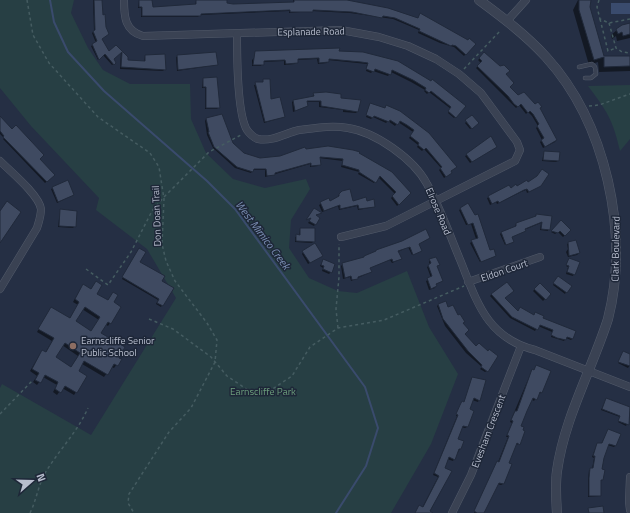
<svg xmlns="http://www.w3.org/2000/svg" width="630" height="513" font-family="'Titillium Web',sans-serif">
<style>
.green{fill:#273f44}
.water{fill:#3a4b6d}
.shadow{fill:#0007;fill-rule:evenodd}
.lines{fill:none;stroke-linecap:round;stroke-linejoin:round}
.stream{stroke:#3a4b6d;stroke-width:2}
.building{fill:#3f4a61;stroke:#20293a;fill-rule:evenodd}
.service-casing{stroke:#525a6a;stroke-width:4.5}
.minor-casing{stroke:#525a6a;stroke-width:8}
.tertiary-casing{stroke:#525a6a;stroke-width:10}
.path{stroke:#455c61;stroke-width:1.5;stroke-dasharray:3 3;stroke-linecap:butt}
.service{stroke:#3a4253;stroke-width:3.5}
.minor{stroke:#3a4253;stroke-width:7}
.tertiary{stroke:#3a4253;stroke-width:9}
.education-dot{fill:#8d6e63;stroke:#1e2738;stroke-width:1.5}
.labels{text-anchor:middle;stroke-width:3;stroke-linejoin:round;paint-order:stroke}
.street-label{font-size:10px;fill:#b7bdcd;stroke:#1e2738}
.poi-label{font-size:10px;fill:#b7bdcd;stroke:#1e2738;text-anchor:start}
.park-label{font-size:10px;fill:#6d9f7d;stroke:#1e2738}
.water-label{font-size:11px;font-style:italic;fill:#7c90b5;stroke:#1e2738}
</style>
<rect width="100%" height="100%" fill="#252f44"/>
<!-- green -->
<g class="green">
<path d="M0,0H74L71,13L88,48L103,70L130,84H190L191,119L206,153L233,179L265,188L306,179L310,189L291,220L289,248L309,278L338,291L357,293L407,271L429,327L458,374L431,444L391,513H0V388L2,384L91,435L176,298L147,249L96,210L99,198L31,126L0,88Z"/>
<path d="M630,85V139L620,151C613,120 607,111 588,86Z"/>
</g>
<!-- water -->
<rect class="water" x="611" y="3" width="19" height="11"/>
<!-- shadow -->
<g class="shadow">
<path d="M93,0H101V39L109,52L116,46L127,57V60L144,62L145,56L165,69L163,71L120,69L121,51L113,59L115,63L112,65L103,55L98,60L91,46L96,43L92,33L94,31Z"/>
<path d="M139,0H151L152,8L195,5L196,1L233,5L293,3V0H346L387,9L474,44L464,56L454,47L440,43L418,33L419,30L393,19L350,13L312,11L289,13V11L200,15L198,17H141V8H138Z"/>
<path d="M578,0H590L588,4L603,57L630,56V71L599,72L598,62L589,65L573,10Z"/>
<path d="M630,24V38L617,41L616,36L612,39L611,35L617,30Z"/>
<path d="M338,51L363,53L464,106L454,118L448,113L451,109L429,92L427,94L424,91L425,90L411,82L391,72L388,76L373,71L371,73L366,71L367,64L328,60L327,63L318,64L317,59L297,60L295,64L284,65V61L263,62L261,66H252V60L254,58L255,52Z"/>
<path d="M484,54L505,74L509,87L518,97L539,109L556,140L555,142L543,148L540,142L542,140L536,128L538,126L532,116L528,112L526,114L519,105L516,108L476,68L481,63L478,60Z"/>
<path d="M178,56L217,60V65L177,71L176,57Z"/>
<path d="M203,79L219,107L217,109H205V88H202Z"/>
<path d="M264,80L270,101L284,117L264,123L254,85L262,83Z"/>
<path d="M314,94L340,98L357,112L356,113L343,112V110L319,107V102H306L305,107L293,112L292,102L293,101L312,97Z"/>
<path d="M369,106L385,109L387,106L399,112L450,171V174L444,178L439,170L441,168L424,149L422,151L417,147L418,145L409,138L413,132L398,122L395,126L388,121L386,123L373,117L371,119L366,117Z"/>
<path d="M472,116L478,123L470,129L465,123Z"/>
<path d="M0,117L54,175L45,183L3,139L4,138L0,134Z"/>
<path d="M206,119L244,154L260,159L280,157L305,151L358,153L410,193L397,206L391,198L395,194L378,177L374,183L358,174L359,172L341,167L343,161L319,158L318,166L310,167V164L265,177V170H253L251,173L235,168L213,148L207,135L205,121Z"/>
<path d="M494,148L470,163L465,156L467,155Z"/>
<path d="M544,152L558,153V161L556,162L542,161Z"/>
<path d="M548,175L535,189L527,193L526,190L521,192L497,204L496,202L490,205L487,198L509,186L510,189L517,188Z"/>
<path d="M53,188L73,195L57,203L51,189Z"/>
<path d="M342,192L352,202H367L374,207L358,210L357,206L339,210L338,206L322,212L319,205L328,199L330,202L338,198V196Z"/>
<path d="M468,204L490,251L495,256L480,262L470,243L476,239L471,224L466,225L459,210Z"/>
<path d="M60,211L75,226L73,228L58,227Z"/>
<path d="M312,211L319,214L315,216L319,219L314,226L308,223L312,217L306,220Z"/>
<path d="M536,215L551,217L548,231L540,230L541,223L507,237L511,243L505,245L500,234L502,232L515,227L516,224L535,217Z"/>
<path d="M561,222L570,230L563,237L558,232L555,234L551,232Z"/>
<path d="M300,229L314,241L312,243L295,242V237L299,236Z"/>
<path d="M429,238L418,244L419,252L412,255L408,247L398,252L400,259L399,260L392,263L390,260L369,268L371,272L369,273L351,281L350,277L343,279L341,266L343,264Z"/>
<path d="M569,243L579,253L577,255L568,257L566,252L568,249L567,244Z"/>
<path d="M138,251L139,263L161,281L173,288L161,307L156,304L158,300L122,279Z"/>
<path d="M303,252L320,257L308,264L302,254Z"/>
<path d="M569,259L578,263L573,276L566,274L568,267L566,266Z"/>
<path d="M323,260L331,272L329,274L322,271L323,268L320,266Z"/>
<path d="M430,260L436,267L442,281L436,284L435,288L429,290L426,281L431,278L427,267L430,265L429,262Z"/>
<path d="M557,279L566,292L565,294L553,285Z"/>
<path d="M96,282V294L107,301L113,293L110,323L108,326L105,324L99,333L120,360L114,368L111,367L104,377L82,364L77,372L76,392L74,395L62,388L57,395L53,392L57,385L43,377L37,385L33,382L37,376L30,371L40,354L45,353L52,341L37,332L49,311L69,319L78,305L73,302L81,288L91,289ZM82,309L99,320L91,332L75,321ZM62,345L78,356L71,367L54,357Z"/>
<path d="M540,284L550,294L543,301L533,291Z"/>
<path d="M492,294L503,298L517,312L520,308L533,316L575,332L572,339L571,340L566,338L564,341L551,337L552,332L538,326L535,331L510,318L490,296Z"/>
<path d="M438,305L448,308L462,323L464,334L476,348L487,371L485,372L480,369L482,367L466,353L445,326L437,306Z"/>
<path d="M623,353L630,355V365L628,368L618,363Z"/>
<path d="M532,370L550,372L541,393L538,394L534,401L531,399L520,426L519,444L515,445L508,464L510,465L503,484L501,485L497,484L483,513H474L496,464L498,462L508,437H506L512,423L510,422Z"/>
<path d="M472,378L479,400L478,402L472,400L468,410L473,411L467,427L465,428L461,427L457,439L460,449L453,461L447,459L444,469L447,479L429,513H415L418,508H422L438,477L433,475L457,416H456L459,408L462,402L464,403Z"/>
<path d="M606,399L630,408V418L626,426L618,422L620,417L601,410Z"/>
<path d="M607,432L615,446L614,447L607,445L601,470L602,480L600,481V496L588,497V480L589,470L592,469L594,458L592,457L596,446L601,444Z"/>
</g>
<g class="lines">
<!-- stream -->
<path class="stream" d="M50,0L54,22L68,52L104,91L207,181L235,209L365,387L378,428L366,466L336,513"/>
</g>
<!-- building -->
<g class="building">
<path d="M94,0H102L103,15L105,14L106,27L109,34L102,39L109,51L116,45L128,57V60L145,61V55L165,54L166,70L121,67L122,52L114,59L116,63L114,65L105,54L99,60L92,44L97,41L93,31L95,30Z"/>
<path d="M139,0H152L153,7L196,4V0H227V3L233,4L294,2V0H347L388,8L418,18L420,13L468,40L469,38L476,44L466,55L456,46L452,45L451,46L419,31L420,29L395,18L383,16L382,18L352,12L313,10V12H290V10L201,14V16H142V7H139Z"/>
<path d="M579,0H591L590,7L604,56H630V66L604,67V57L594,60L579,10Z"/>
<path d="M630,23V34L623,36L622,32L618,34L616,29L622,25Z"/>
<path d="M340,48L339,51L363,52L398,61L431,81L432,79L466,106L456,118L448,111L451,107L431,91L429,93L425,90L426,88L413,80L392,70L391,75L375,69L374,72L366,69L368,63L361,62L329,59V62L319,63V58L298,59V63L286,64L285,60L264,61V65H253L255,51Z"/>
<path d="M216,52L218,65L178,70L177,55Z"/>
<path d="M484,52L500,66L504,65L510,71L506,74L514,83L510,87L518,95L524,92L535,104L538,102L542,107L540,108L557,140L545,147L541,140L544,138L537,126L539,124L533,114L530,111L528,113L521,104L518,107L514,104L508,96L477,66L482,61L479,58Z"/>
<path d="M217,77L220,108H206V87H203V78Z"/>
<path d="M263,79H270L271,99L280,97L285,117L265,122L255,82H263Z"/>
<path d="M326,92L341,94V98L361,100L358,112L321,106V101H307L308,106L295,111L293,100L314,96L313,93Z"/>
<path d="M370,103L385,108L386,105L400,111L429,133L457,167L451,171L452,173L446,177L440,168L442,167L426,148L424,150L418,145L419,143L410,136L414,130L407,125L400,121L398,125L390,120L389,122L374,116L373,118L366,115Z"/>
<path d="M222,114L233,143L244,153L260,158L280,156L305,147L306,149L328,146L353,150L360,152L359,153L392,172L411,193L399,205L392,196L396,192L380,176L376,183L359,172V170L342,165L343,159L320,157L321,165L311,166V163L275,173V175L267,176L266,169H254L253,172L237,167L214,147L208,132H209L206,118Z"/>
<path d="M472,115L479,123L472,129L465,120Z"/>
<path d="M0,116L12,129L16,125L44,155L40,159L55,175L47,182L3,137L4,136L0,131Z"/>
<path d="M491,136L497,147L472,162L466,154Z"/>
<path d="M544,151L560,152L559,161L543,160Z"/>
<path d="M542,169L549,174L541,186L529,192L527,189L524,190L499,203L498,201L492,204L488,196L509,185L511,188L516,184L517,186L527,180L528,182L537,176Z"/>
<path d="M68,180L74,195L58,202L52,187Z"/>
<path d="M350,189L353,201L366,197L367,201L374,199L375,207L359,209L358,205L340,209V205L324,211L320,202L329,198L330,201L339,196V194L342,191Z"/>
<path d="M7,201L21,212L0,243V211Z"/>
<path d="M468,203L475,215L478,214L490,250L494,249L496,256L481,262L471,240L478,238L473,223L468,225L460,208Z"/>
<path d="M314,208L322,213L316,215L320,218L316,225L309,221L311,218L306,220Z"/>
<path d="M60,209L77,211L76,227L59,226Z"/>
<path d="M536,214L552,216L550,230L541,229L542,222L525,229L526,231L512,237L514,242L506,245L501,232L516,226V223L536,216Z"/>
<path d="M561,220L571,230L565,236L560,231L558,233L551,231Z"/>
<path d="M300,228H315V242L296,241V234L300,235Z"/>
<path d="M426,229L430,238L419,244L422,251L413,255L410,247L398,251L402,259L393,262L392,259L370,268L372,272L358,277V279L352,280L351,276L345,278L342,263L364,257V256L376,251V250L402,241Z"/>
<path d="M576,240L580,253L569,256L568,242Z"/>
<path d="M315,243L323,256L310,263L302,251Z"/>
<path d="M139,248L146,252L140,262L165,276L162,281L174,288L163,306L157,303L159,299L122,277Z"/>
<path d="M436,257L440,265L437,266L443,281L436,284L437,286L431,289L427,278L432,276L428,265L431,263L429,259Z"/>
<path d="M569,258L580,262L575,275L567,272L569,266L566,265Z"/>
<path d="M323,259L335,264L332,273L323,269L324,266L321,265Z"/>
<path d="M558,276L572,286L567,293L553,283Z"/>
<path d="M96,281L102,285L97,294L108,300L113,292L118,295L114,302L121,307L111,324L108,322L101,333L125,347L119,358L122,359L118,366L114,364L108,375L84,361L79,371L87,376L77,393L65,386L61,393L55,389L58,382L45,375L41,383L35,380L39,373L32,369L42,350L46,352L54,338L38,329L51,307L70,318L79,302L75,299L83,284L91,289ZM85,307L100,317L91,331L76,321ZM65,343L80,353L71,367L56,357Z"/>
<path d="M507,282L514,291L505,298L518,311L520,307L534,315L535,312L544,316L543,318L576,331L573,339L567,337L566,340L557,338L551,335L553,330L540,325L538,330L512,317L491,294Z"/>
<path d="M540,283L551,294L546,300L534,289Z"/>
<path d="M446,301L448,307L453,305L458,315L460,314L465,322L463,323L469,330L465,334L476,346L479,343L488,351L489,349L498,356L488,372L481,367L482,365L468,351L443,319L438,304Z"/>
<path d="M623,351L630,354V366L618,362Z"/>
<path d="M536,365L551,371L542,393L540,392L537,400L533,398L527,411L521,426L524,427L523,430L525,431L520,445L517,443L509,463L512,464L504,484L499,483L484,513H477L474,511L497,461L499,462L509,436L507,435L513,421L511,420L515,411H517L532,369L534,370Z"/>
<path d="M472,377L486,380L480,401L474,398L470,409L474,411L468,427L463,426L458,439L464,441L461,449H459L455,460L449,457L445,468L452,471L430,511L433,513H415L419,505L423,507L439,476L434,473L458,415L456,414L460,405L462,401L464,402Z"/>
<path d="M606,398L630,407L629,425L618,421L620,416L602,409Z"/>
<path d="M608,429L621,434L616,446L609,444L604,458L602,469L605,470L603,480H601V496H589V478L590,468H593L595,456H593L597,443H602Z"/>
<path d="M603,506L604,513H589L588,508Z"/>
</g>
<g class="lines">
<defs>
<path id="service" d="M579,67L592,64L595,67L596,74L591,78H585"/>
<g id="minor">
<path d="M124,0C124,17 125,31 143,36L341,30L379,37L408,46L436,59L459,74L481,93L517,142L520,150L515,161L386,226L341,237"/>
<path d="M507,21L526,0"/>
<path d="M237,34C237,54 237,114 247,130C249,133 254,138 258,139C272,142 286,133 299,130C315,128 332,125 348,128C375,132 414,159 427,184C441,209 450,236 461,262C477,302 487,338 535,350L630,387"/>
<path d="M0,161C11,172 39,195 41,209C41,216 39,221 37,228L0,289"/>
<path d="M468,282L540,257"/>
<path d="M630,477L629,502L630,510"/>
<path d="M452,513L471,475L521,346"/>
</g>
<path id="tertiary" d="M479,0C502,17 526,35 546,57C606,123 630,233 608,319C592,369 564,419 557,471C555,485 556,499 557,513"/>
</defs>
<!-- service casing -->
<use href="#service" class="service-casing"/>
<!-- minor casing -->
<use href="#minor" class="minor-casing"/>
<!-- tertiary casing -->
<use href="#tertiary" class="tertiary-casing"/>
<!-- path -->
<g class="path">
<path d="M27,0L33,35L49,63L98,117L150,153L159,167L164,199L162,244L166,261L175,281L207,323L217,340L215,362L191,408L169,432L129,494L128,503L134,513"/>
<path d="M599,0L597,7L600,19L609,23L630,19"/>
<path d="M600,19L608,51L616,48"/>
<path d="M609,23L616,48L622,52L630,53"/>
<path d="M464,69L500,31"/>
<path d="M589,106L599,105L630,94"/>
<path d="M86,269L108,285L131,252L152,211L164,197L209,152L241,135"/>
<path d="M149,319L173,329L211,357L227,376L251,392L261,393L271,390L292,376L310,347L338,328L384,320L464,286"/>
<path d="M338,328L336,309L339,277V244"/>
<path d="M0,414L32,381"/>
<path d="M30,513C36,501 38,487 44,475C57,452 77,433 88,408"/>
</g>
<!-- service -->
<use href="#service" class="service"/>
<!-- minor -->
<use href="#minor" class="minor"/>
<!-- tertiary -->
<use href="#tertiary" class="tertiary"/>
</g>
<!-- markers -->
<circle class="education-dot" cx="73" cy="346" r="4"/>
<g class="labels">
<!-- street labels -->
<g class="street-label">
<text transform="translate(311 31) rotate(-1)" y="4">Esplanade Road</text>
<text transform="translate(439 211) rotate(67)" y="4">Elrose Road</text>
<text transform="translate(156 216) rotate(-92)" y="4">Don Doan Trail</text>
<text transform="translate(615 249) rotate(-89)" y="4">Clark Boulevard</text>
<text transform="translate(504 270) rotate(-19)" y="4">Eldon Court</text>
<text transform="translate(488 431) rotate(-69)" y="4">Evesham Crescent</text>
</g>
<!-- poi labels -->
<g class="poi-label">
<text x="81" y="344">Earnscliffe Senior<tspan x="81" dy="12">Public School</tspan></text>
</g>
<!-- park labels -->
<g class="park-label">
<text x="263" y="395">Earnscliffe Park</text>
</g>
<!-- water labels -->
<g class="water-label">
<text transform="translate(263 235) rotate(53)" y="4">West Mimico Creek</text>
</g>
</g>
<!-- north arrow -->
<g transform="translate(32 481) rotate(70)" stroke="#1e2738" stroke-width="3" paint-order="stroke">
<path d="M0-3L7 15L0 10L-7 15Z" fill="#b7bdcd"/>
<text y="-6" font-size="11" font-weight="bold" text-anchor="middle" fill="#b7bdcd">N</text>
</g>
</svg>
